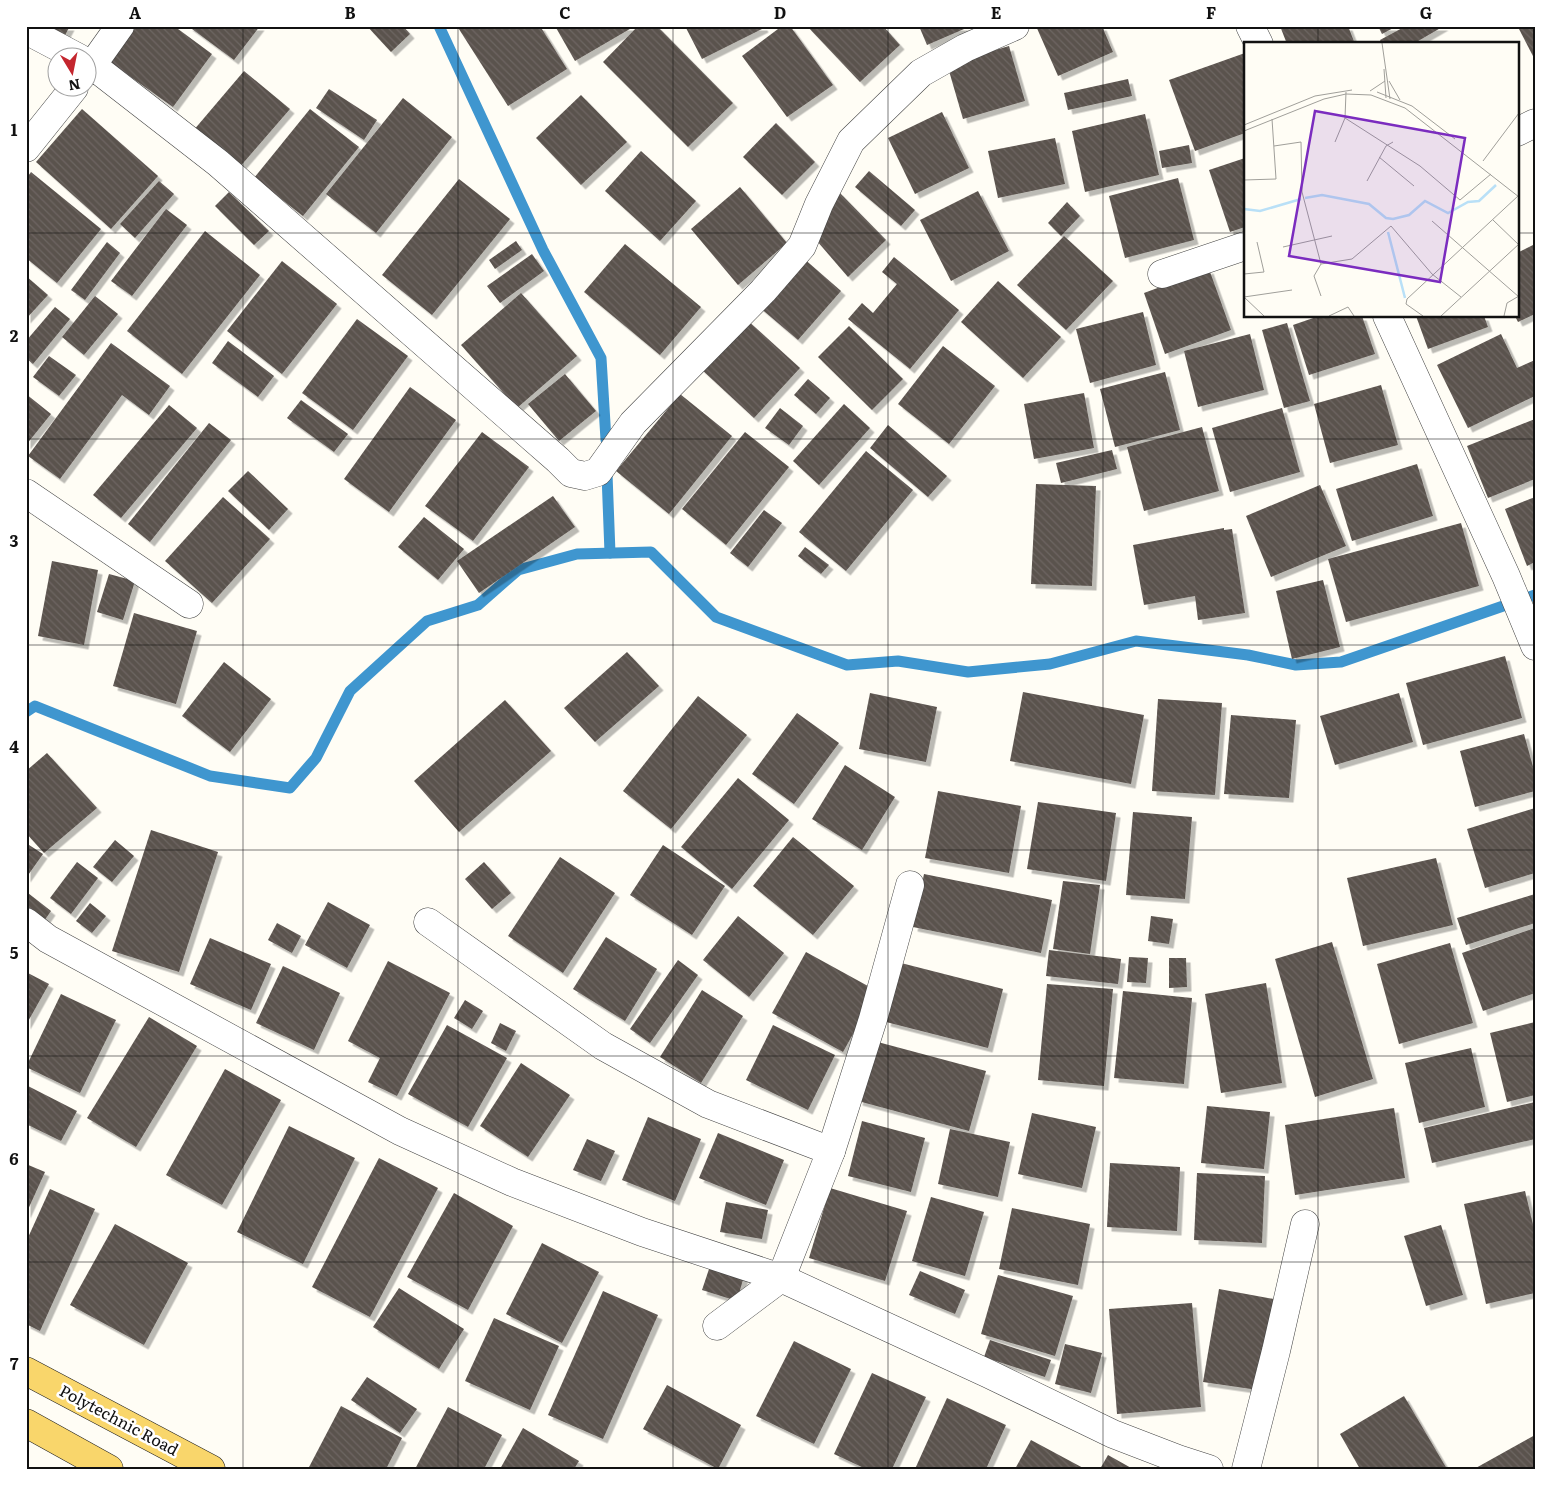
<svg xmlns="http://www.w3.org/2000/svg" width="1561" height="1495" font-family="Literata,serif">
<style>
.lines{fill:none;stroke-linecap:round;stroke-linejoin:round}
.stream{stroke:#3f96cf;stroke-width:11}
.building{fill:url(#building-back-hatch);filter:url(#shadow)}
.street-casing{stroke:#444;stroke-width:29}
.primary-casing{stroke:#222;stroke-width:29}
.street{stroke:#fff;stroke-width:28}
.primary{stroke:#f9d66b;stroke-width:28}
.grid{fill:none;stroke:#111;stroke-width:1;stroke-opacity:0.55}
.labels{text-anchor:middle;stroke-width:5;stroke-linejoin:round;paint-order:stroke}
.street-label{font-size:16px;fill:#111;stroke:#fff}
.inset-river{fill:none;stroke:#b9e0f7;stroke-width:2.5}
.inset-road{fill:none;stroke:#a09f9a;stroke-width:1}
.view{fill:#7b2cbf;fill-opacity:0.15;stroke:#7b2cbf;stroke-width:2.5}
.inset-edge{fill:none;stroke:#111;stroke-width:2.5}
.neatline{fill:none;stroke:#111;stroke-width:2}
.grid-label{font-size:16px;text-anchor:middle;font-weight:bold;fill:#111}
</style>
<defs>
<pattern id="building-back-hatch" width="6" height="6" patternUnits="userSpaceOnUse" patternTransform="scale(1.25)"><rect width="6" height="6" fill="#5a524d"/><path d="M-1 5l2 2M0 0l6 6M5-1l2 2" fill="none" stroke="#6d6662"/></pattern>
<filter id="shadow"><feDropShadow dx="4.5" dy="4.5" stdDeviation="0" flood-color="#0004"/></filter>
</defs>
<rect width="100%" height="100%" fill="#fffdf5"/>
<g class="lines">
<!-- stream -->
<g class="stream">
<path d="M439,26L543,250L601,358L606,440"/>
<path d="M607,474L610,553"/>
<path d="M26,712L35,706L210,776L290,788L316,758L350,691L427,621L478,605L518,570L577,554L651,552L716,617L847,665L898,661L968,672L1050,664L1136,641L1248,655L1296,665L1341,662L1535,595"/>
</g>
</g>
<!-- building -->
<g class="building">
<path d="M45,26H70L64,37Z"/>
<path d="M131,26H174L212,54L173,107L107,60Z"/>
<path d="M188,26H260L234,60Z"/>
<path d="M367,26H403L410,34L391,52Z"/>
<path d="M457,26H540L567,69L508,106Z"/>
<path d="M555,26H635L575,61Z"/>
<path d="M638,26H657L733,103L688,147L603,62Z"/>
<path d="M685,26H763L764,28L702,59Z"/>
<path d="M782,26H790L833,85L787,117L742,56Z"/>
<path d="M807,26H883L900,45L860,82Z"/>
<path d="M919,26H971L927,45Z"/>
<path d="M1036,26H1102L1113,52L1058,76Z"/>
<path d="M1280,26H1348L1355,44H1287Z"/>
<path d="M1378,26H1397L1382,34Z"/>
<path d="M1406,26H1444L1413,44H1382L1380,40Z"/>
<path d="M1525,26H1535V60L1519,29Z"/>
<path d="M1009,46L1025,101L963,119L947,64Z"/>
<path d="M1245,53V133L1195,151L1169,80Z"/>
<path d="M244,71L290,109L238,169L193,131Z"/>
<path d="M1128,79L1132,96L1068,110L1064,93Z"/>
<path d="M329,89L377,120L364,140L316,108Z"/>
<path d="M581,95L627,142L581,185L536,138Z"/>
<path d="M403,98L452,137L376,233L326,194Z"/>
<path d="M82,109L158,176L111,229L36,162Z"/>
<path d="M310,109L359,147L303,216L254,178Z"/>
<path d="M942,112L969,168L915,194L888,138Z"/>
<path d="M1145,114L1159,175L1085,192L1072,131Z"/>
<path d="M776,123L815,162L782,195L743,157Z"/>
<path d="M1055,138L1065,184L998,198L988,151Z"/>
<path d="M1189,145L1192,163L1162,168L1159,151Z"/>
<path d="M641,151L696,201L660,241L605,191Z"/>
<path d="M1245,158V227L1230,232L1209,170Z"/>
<path d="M869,171L915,210L901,226L855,187Z"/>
<path d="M31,172L101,229L57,283L26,258V179Z"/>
<path d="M1178,178L1194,240L1125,258L1109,196Z"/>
<path d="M459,179L510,219L432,315L382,275Z"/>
<path d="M159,181L174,194L135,238L120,224Z"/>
<path d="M740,187L787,243L738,285L691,229Z"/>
<path d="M838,191L886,240L848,277L811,234Z"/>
<path d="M978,191L1009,251L951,281L920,220Z"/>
<path d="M229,192L269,231L254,245L215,206Z"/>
<path d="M1067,202L1080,216L1061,236L1048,223Z"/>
<path d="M166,209L187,225L132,296L111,281Z"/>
<path d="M205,231L260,275L182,374L127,331Z"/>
<path d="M1064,236L1113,281L1066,330L1017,285Z"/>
<path d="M516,241L522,250L495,269L489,260Z"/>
<path d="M107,242L120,253L85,300L71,290Z"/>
<path d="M625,244L701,307L660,355L584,292Z"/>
<path d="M1535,244V314L1518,322L1515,316H1517V253Z"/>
<path d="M532,254L544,271L500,303L487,286Z"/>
<path d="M802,257L841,291L798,340L758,306Z"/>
<path d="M894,257L959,310L910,369L848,319L862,303L873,313L897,284L882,272Z"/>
<path d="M282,261L337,304L282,374L227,331Z"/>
<path d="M1209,269L1231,330L1165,354L1144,293Z"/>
<path d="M26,276L48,295L26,319Z"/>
<path d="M998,281L1061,337L1023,378L961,322Z"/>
<path d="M521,293L577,356L517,408L461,345Z"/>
<path d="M95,296L118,314L84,355L62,337Z"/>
<path d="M55,307L70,319L33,364L26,358V341Z"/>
<path d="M1143,312L1156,365L1090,383L1076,329Z"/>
<path d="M1319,316H1362L1375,354L1309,375L1293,325Z"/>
<path d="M1416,316H1484L1488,327L1428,349Z"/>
<path d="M357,319L408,356L353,430L302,393Z"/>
<path d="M746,319L800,368L754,418L700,368Z"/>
<path d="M1287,323L1310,401L1284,408L1262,330Z"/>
<path d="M849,326L903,379L872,410L818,357Z"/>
<path d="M1250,334L1264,390L1198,407L1184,351Z"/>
<path d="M1501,334L1517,368L1535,360V396L1468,428L1437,365Z"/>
<path d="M228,341L274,376L258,397L212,363Z"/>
<path d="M111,343L170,386L149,415L122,395L60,479L28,456Z"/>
<path d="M943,346L995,386L949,444L898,404Z"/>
<path d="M49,356L76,375L59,396L33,377Z"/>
<path d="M1165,372L1180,430L1115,447L1100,389Z"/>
<path d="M565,374L596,411L559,441L528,404Z"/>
<path d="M808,379L830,398L816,414L794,395Z"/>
<path d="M1381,385L1398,445L1330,463L1314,404Z"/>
<path d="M410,387L456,420L389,512L344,479Z"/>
<path d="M1084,393L1094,448L1034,459L1024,404Z"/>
<path d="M26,394L51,414L26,445Z"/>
<path d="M680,394L732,436L669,514L616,471Z"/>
<path d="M301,400L348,434L334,452L287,418Z"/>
<path d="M844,404L870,428L819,485L793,461Z"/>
<path d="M169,405L197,428L121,518L93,495Z"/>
<path d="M780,408L803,426L789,445L765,428Z"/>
<path d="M1282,408L1300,472L1230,492L1212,428Z"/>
<path d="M1535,419V479L1488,498L1467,446Z"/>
<path d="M209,423L231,440L150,542L128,524Z"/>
<path d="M888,425L947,476L928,497L870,448Z"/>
<path d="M1202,427L1219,491L1144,511L1127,447Z"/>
<path d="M482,432L529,467L473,541L425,506Z"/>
<path d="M745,432L789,467L726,545L682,509Z"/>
<path d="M1112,450L1117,469L1061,483L1056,463Z"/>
<path d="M866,451L913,490L846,571L799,532Z"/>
<path d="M1417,464L1433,516L1352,541L1336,489Z"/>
<path d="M248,471L288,509L269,530L228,491Z"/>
<path d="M1036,484L1096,486L1092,586L1031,584Z"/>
<path d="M1320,485L1346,546L1271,577L1246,516Z"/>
<path d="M553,496L575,527L479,593L457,561Z"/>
<path d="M223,497L270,539L212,603L165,561Z"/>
<path d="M1535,497V562L1527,566L1505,509Z"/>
<path d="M764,510L782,523L748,567L730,553Z"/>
<path d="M424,517L464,549L438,580L398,547Z"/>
<path d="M1461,523L1479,586L1346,622L1328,559Z"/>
<path d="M1224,528V530L1232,529L1245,613L1198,620L1195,596L1144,605L1133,545Z"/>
<path d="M805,547L829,565L821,574L798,556Z"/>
<path d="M52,561L98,570L84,645L38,636Z"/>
<path d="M109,574L135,581L123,620L97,612Z"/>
<path d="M1323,580L1340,647L1292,659L1276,591Z"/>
<path d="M134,613L197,631L176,704L113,686Z"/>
<path d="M627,652L659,686L595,742L564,708Z"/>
<path d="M1505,656L1522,718L1423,745L1406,683Z"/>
<path d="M224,662L271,699L230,752L182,716Z"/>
<path d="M1023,692L1144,715L1131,784L1010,761Z"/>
<path d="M870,693L937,707L926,762L859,749Z"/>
<path d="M1399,693L1413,742L1335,765L1320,716Z"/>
<path d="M698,696L747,735L671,829L623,791Z"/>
<path d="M1158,699L1222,703L1215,795L1152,791Z"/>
<path d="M505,700L551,751L459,832L414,781Z"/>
<path d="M797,713L839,743L794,804L752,774Z"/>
<path d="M1231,715L1296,720L1289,798L1224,794Z"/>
<path d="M1524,734L1535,774V791L1475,807L1460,751Z"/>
<path d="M47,753L97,808L44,853L26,833V771Z"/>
<path d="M845,765L895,797L862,850L812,819Z"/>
<path d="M738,778L789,820L732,889L681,847Z"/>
<path d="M938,791L1021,806L1009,873L925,858Z"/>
<path d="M1038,802L1116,813L1106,881L1027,869Z"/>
<path d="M1535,808V873L1485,888L1467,829Z"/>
<path d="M1133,812L1192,817L1185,899L1126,895Z"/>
<path d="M151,830L218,852L179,972L112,951Z"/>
<path d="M793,837L854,886L813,935L753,886Z"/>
<path d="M115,840L134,856L112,882L93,867Z"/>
<path d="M26,843L43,854L26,878Z"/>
<path d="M663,845L725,886L692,935L630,895Z"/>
<path d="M560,857L615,893L563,973L508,936Z"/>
<path d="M1436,858L1453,925L1363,946L1347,878Z"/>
<path d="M77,862L98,878L71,914L50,898Z"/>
<path d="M484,862L511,893L492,909L465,879Z"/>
<path d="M924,874L1052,900L1041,953L913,927Z"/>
<path d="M1063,881L1100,885L1090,954L1053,949Z"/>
<path d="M28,893L51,911L42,924L26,912V896Z"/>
<path d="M1535,894V923L1466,945L1457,918Z"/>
<path d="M328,902L370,925L347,968L305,945Z"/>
<path d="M90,903L106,916L92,933L76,921Z"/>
<path d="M738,916L784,953L749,997L703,960Z"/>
<path d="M1151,916L1173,919L1169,944L1148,941Z"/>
<path d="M277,923L301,936L292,953L268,940Z"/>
<path d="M1535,928V993L1483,1011L1462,953Z"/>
<path d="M606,937L657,969L625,1021L573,989Z"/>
<path d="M210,938L271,964L251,1010L190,984Z"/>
<path d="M1332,942L1373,1079L1315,1097L1275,959Z"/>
<path d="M1450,943L1473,1023L1399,1044L1377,964Z"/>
<path d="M1049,950L1121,959L1118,984L1046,976Z"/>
<path d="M806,952L877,991L843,1052L772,1013Z"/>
<path d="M1129,957L1148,958L1146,983L1127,982Z"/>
<path d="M1169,958H1186L1187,987L1169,988Z"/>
<path d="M678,960L698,975L650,1043L630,1029Z"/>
<path d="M388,961L450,993L397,1096L368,1082L380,1058L348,1041Z"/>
<path d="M901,963L1003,989L988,1048L886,1022Z"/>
<path d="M283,966L340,993L314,1050L256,1023Z"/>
<path d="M26,972L49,984L26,1025Z"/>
<path d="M1266,983L1282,1083L1221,1093L1205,994Z"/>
<path d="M1047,984L1113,989L1104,1086L1038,1080Z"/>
<path d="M702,990L743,1016L701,1083L660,1057Z"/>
<path d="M1123,991L1192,998L1184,1084L1114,1078Z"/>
<path d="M61,994L116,1020L80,1093L26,1067Z"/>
<path d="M465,1000L483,1011L472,1029L454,1018Z"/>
<path d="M149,1017L197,1046L136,1147L87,1118Z"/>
<path d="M1535,1022V1095L1507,1102L1490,1033Z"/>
<path d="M500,1023L516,1031L506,1051L491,1043Z"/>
<path d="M447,1025L507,1058L468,1127L408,1094Z"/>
<path d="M773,1025L835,1055L808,1110L746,1080Z"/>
<path d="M874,1041L986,1071L969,1131L858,1101Z"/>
<path d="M1471,1048L1485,1107L1419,1123L1405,1063Z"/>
<path d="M521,1063L570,1095L528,1157L480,1126Z"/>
<path d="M225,1069L281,1100L222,1205L166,1175Z"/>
<path d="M26,1085L77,1111L61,1141L26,1124Z"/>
<path d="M1535,1102V1139L1432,1163L1424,1128Z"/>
<path d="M1207,1106L1270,1112L1264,1169L1201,1163Z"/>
<path d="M1394,1108L1405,1178L1295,1195L1285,1125Z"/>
<path d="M1032,1113L1096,1127L1082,1188L1018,1174Z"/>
<path d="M648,1117L701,1139L675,1201L622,1180Z"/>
<path d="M862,1121L925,1138L911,1192L848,1176Z"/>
<path d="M289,1126L355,1158L303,1264L237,1232Z"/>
<path d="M950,1129L1010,1142L998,1197L938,1184Z"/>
<path d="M718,1133L784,1160L766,1205L699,1178Z"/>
<path d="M587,1139L615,1151L601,1181L573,1170Z"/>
<path d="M379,1158L438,1188L370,1317L312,1287Z"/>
<path d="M1110,1163L1180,1167L1177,1231L1107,1227Z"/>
<path d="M26,1164L45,1172L26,1214Z"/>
<path d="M1197,1173L1265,1176L1262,1243L1194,1240Z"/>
<path d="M830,1188L907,1211L885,1281L809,1258Z"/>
<path d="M50,1189L95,1209L40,1331L26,1324V1242Z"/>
<path d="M1525,1191L1535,1233V1293L1486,1304L1464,1204Z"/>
<path d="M454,1193L513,1226L468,1310L407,1277Z"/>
<path d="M931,1197L984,1212L965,1276L912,1261Z"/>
<path d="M726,1202L768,1210L762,1239L720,1232Z"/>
<path d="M1012,1208L1090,1224L1078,1285L999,1269Z"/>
<path d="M115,1224L188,1263L144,1345L70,1305Z"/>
<path d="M1441,1225L1463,1295L1426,1306L1404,1236Z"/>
<path d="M542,1243L599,1272L562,1343L506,1314Z"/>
<path d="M710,1266L744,1276L737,1301L702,1290Z"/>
<path d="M920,1271L965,1290L955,1314L909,1295Z"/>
<path d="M998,1275L1073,1296L1055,1356L981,1334Z"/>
<path d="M399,1288L464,1329L439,1369L373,1327Z"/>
<path d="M1219,1289L1274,1299L1258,1390L1203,1382Z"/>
<path d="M603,1291L658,1315L603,1439L548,1415Z"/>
<path d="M1192,1303L1201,1407L1117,1414L1109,1309Z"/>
<path d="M494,1318L559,1346L530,1410L465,1381Z"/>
<path d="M990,1340L1051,1360L1045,1377L984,1357Z"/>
<path d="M794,1341L851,1369L814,1444L756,1416Z"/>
<path d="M1065,1344L1102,1353L1091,1393L1055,1384Z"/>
<path d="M872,1373L926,1397L892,1469H866L834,1454Z"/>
<path d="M367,1377L417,1409L400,1433L351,1400Z"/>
<path d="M667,1385L741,1425L718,1469L643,1429Z"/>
<path d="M1404,1396L1447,1469H1360L1340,1434Z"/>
<path d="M947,1398L1006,1425L986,1469H915Z"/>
<path d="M341,1406L402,1438L386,1469H308Z"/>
<path d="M448,1407L502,1435L484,1469H415Z"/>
<path d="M523,1428L579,1461L574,1469H500Z"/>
<path d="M1535,1435V1469H1474Z"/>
<path d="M1031,1440L1085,1469H1015Z"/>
<path d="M1108,1455L1133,1469H1100Z"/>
</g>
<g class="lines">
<defs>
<g id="street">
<path d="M1250,26L1259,44"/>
<path d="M26,30L79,58"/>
<path d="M88,62L218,163L558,460L571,473L585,476L598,472L633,423L763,291L802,246L819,204L851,141L921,73L965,48L1015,26"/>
<path d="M88,71L120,26"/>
<path d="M1517,132L1535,123"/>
<path d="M26,148L74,88"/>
<path d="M1162,274L1245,246"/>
<path d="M1387,316L1506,576L1535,646"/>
<path d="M26,493L189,604"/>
<path d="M26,922L48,939L400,1131L512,1182L642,1232L781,1278L989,1374L1113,1434L1178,1459L1209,1469"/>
<path d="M428,922L603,1046L708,1104L831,1151"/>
<path d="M717,1326L781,1278L831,1151L873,1019L910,885"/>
<path d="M1246,1469L1276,1351L1305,1224"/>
</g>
<g id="primary">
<path d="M26,1371L211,1469"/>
<path d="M26,1423L109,1469"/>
</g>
</defs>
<!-- street casing -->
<use href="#street" class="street-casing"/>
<!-- primary casing -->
<use href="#primary" class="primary-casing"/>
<!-- street -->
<use href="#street" class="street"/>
<!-- primary -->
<use href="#primary" class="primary"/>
</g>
<!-- grid -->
<path class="grid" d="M243,26V1469M458,26V1469M673,26V1469M888,26V1469M1103,26V1469M1318,26V44M26,233H1245M1517,233H1535M1318,316V1469M26,439H1535M26,645H1535M26,850H1535M26,1056H1535M26,1262H1535"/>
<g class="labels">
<!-- street labels -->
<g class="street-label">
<text transform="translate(119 1420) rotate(28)" y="6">Polytechnic Road</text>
</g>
</g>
<!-- overview -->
<g transform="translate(1244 42)">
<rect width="275" height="275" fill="#fffdf5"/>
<path class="inset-river" d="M61,156L78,153L125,162L142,176L149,177L165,173L181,159L204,171L224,160L235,159L252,143M0,167L16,169L57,157M144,190L161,256"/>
<path class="inset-road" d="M138,1L146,57M140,27L142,56M145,39L156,58M126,49L141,39M133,50L168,64L211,97M101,76L176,124L216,158L247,132M0,83L71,54L108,48M0,89L80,57L102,52L127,53L161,66L275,155M91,100L101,76L102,50M30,104L57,100L58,150L77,222M135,115L170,144M239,119L275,71M0,138L32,137L28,77M123,139L142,104L149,100M249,178L275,203M188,179L275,255M39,205L88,194M77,222L108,217L147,184L188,232L217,255M0,232L20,230L13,200M77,254L70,234L77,222M0,255L48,248M0,255L20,274M85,274L104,265L110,274M179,274L162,262L163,257L274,154M197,274L275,202M260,274L263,261L275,254"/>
<path class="view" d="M71,69L221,96L196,240L45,214Z"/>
<rect width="275" height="275" class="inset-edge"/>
</g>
<!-- border -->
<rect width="1561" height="1495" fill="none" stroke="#ffffff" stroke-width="55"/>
<!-- north arrow -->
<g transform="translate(72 72) rotate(170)"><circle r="24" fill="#ffffff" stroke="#a0a0a0"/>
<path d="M0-4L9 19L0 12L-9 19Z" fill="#c4262e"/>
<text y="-8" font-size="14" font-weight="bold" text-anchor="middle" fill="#111111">N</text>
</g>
<rect x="28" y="28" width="1506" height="1440" class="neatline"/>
<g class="grid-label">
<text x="135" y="19">A</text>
<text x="350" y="19">B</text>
<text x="565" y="19">C</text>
<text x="780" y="19">D</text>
<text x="996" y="19">E</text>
<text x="1211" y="19">F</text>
<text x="1426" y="19">G</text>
<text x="14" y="136">1</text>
<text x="14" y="342">2</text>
<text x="14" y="547">3</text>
<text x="14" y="753">4</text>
<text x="14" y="959">5</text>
<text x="14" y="1165">6</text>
<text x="14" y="1370">7</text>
</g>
</svg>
